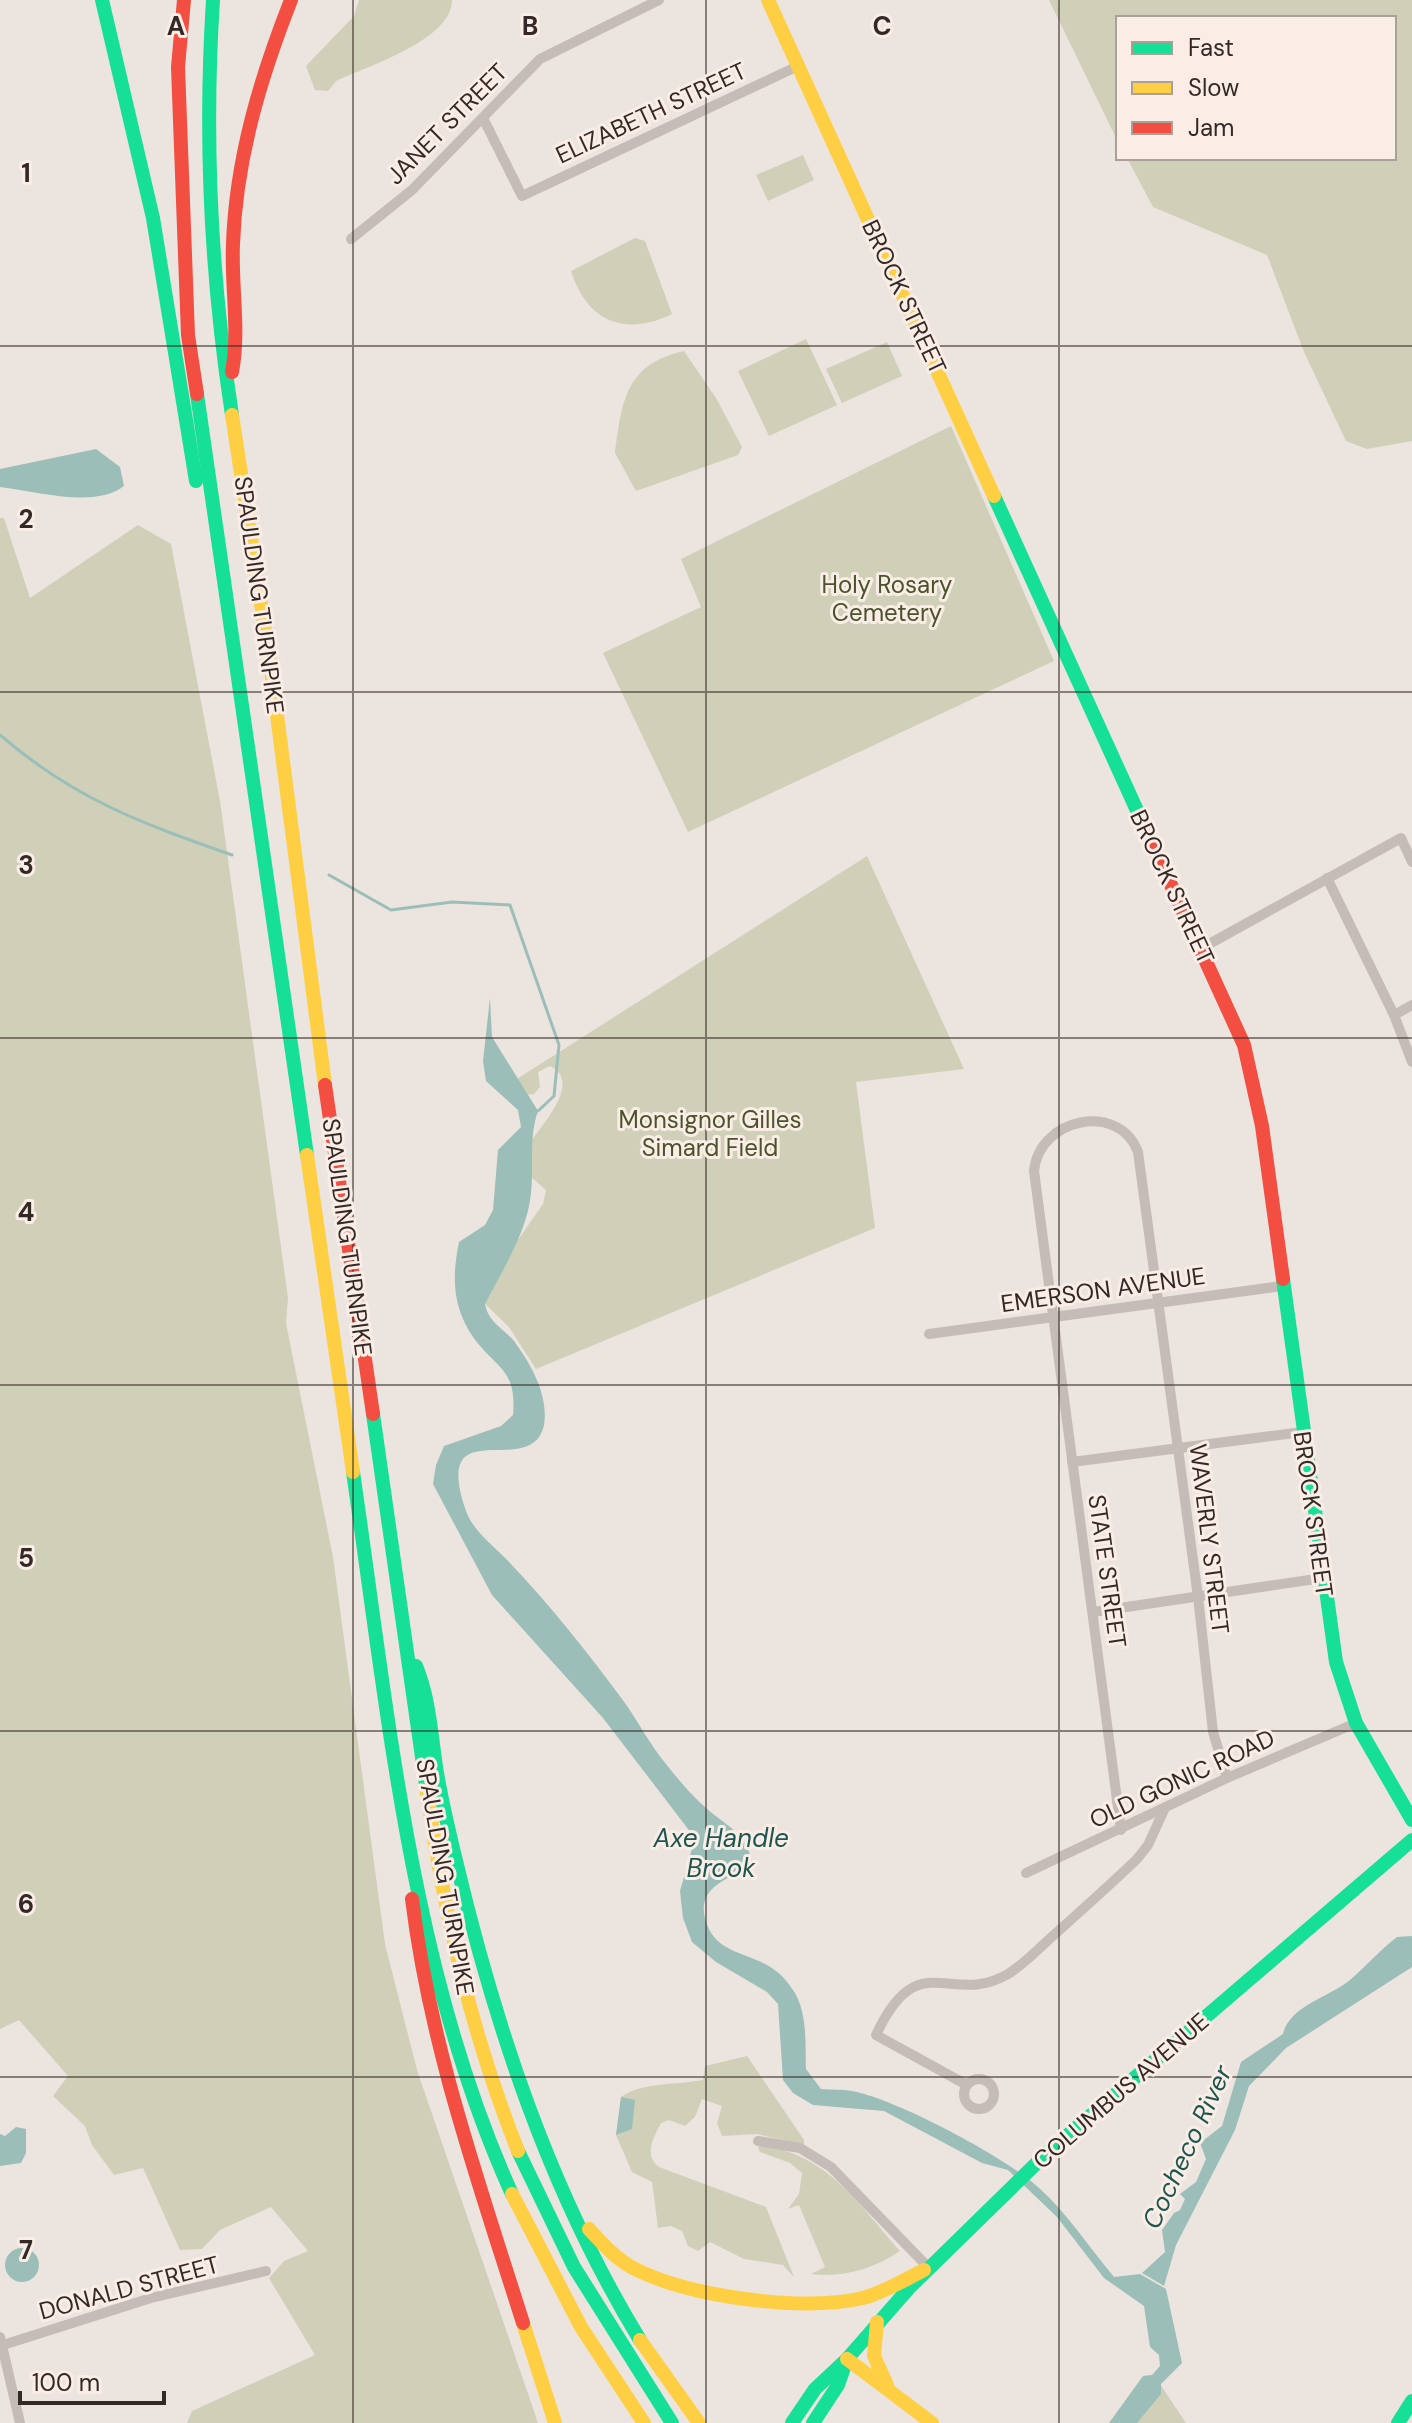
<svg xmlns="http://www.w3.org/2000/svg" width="1412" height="2423" font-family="'DM Sans',sans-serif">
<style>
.green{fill:#d0d0b9}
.water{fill:#9cbeb8}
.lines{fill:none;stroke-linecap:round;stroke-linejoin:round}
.stream{stroke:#9cbeb8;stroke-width:3}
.street{stroke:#c5bcb8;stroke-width:10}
.fast{stroke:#16e098;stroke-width:14}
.slow{stroke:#ffcf43;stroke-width:14}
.jam{stroke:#f24e42;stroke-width:14}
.grid{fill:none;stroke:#352927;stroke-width:2;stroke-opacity:0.55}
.labels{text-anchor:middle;stroke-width:6;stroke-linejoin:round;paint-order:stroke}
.street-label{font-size:24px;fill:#352927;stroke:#f9ede6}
.park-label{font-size:24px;fill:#4b532b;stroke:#f9ede6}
.water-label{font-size:26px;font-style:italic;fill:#1d5651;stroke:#f9ede6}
.grid-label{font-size:26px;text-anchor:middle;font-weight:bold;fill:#352927;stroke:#f9ede6;stroke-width:6;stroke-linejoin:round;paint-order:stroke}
</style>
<rect width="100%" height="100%" fill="#ece4df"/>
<!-- green -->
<g class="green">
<path d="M359,0H452C452,40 368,66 336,81L328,91L315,90L306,66L354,16Z"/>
<path d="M1049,0H1412V441L1367,449L1346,441L1304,352L1267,255L1153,207L1127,158H1394V18H1118V142Z"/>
<path d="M803,155L814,180L768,201L756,175Z"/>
<path d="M635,238L645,241L672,314C625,337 587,322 571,271Z"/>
<path d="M806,339L837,405L769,436L738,371Z"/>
<path d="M887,342L902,376L842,403L826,369Z"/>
<path d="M684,351L716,398L742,447L738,455L636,491L615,453C622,400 626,364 684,351Z"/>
<path d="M951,426L1054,661L688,832L603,653L701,607L681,559Z"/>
<path d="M0,518H4L30,598L138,525L171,544L220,801L288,1298L286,1323L333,1557L385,1944L417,2070L538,2423H187L192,2411L315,2355L269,2278L284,2261L308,2251L271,2207L220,2230L202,2249L180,2250L143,2168L114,2175L92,2145L85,2126L53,2096L68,2076L19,2020L0,2029Z"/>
<path d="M867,856L964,1069L856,1082L875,1228L536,1369L509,1327L478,1297L543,1204L546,1190L531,1177L524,1151C534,1133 586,1083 550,1066L538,1072L540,1087L534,1094L524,1095L509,1084Z"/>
<path d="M747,2056L804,2140V2145L757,2134L722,2136L717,2123L722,2106L702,2099L695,2117L685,2126L669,2120L661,2123C654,2137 643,2155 659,2167L766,2207L794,2277L783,2265L744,2259L710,2242L698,2251L688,2246L682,2231L671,2226L658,2228L652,2182L632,2172L616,2135L621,2097C642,2082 676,2085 703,2080L705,2066Z"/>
<path d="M761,2145C827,2154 859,2204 900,2251C873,2269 843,2278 811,2274L825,2267L799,2205L788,2209L799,2194L802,2173L790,2163L760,2152L758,2148Z"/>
<path d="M1154,2375L1186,2423H1114Z"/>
</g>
<!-- water -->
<g class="water">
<path d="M96,449L120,467L124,486C94,509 36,491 0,487V469Z"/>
<path d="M490,998L492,1037L538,1111C527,1142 536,1174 529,1206C522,1240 501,1273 485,1304C488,1322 503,1328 514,1341C531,1364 549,1396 544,1425C532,1482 430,1407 466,1511C472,1530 496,1548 509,1562C551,1606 589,1654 625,1703C639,1723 650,1745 666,1764C678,1779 692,1796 707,1809C728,1827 746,1833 752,1862C738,1875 719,1879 708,1894C703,1902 703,1910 705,1918C714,1956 751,1951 776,1971C782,1975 789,1984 793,1990C808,2012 805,2044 806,2069L821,2089C831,2090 842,2089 852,2091C896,2099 1005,2157 1038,2187C1067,2213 1089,2247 1114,2277L1140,2274L1166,2289L1182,2363L1161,2384V2394L1137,2423H1109L1143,2376L1152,2375L1160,2366L1159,2355L1150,2347L1144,2306L1104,2278L1057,2217L1008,2170L982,2163L884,2111L813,2105L793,2093L783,2080L778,2004L767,1992L716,1962L692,1942L683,1918L680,1891L695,1838L603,1718L492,1595L433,1484L436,1465L444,1446L501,1426L513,1415C517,1368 496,1369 473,1337C452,1306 452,1276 459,1242L485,1225L493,1210L498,1150L521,1127L518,1110L486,1081L483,1061Z"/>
<path d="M1412,1936V1967L1286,2048L1249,2086L1235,2130L1176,2245L1164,2286L1142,2273L1165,2252L1162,2230L1174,2213L1180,2210L1185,2199L1180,2194L1196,2182L1206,2159L1200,2143L1222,2126L1241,2062L1283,2034C1290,2005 1330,1997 1350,1980C1366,1966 1380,1950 1397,1937Z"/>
<path d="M621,2097L635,2100L632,2129L616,2135Z"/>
<path d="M16,2127L26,2129V2153L21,2163L0,2166V2134L5,2136Z"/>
<circle cx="22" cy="2265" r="17"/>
</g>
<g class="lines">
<!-- stream -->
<g class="stream">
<path d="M0,735C74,799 141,823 232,855"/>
<path d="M329,875L391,910L452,902L510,905L559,1045L554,1096L538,1111"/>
</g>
<!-- street -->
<g class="street">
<path d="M483,118L522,196L798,66"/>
<path d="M351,239L412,190L540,59L659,0"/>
<path d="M1327,878L1394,1015L1412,1062"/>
<path d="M1200,949L1401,838L1412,862"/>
<path d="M1394,1015L1412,1005"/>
<path d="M929,1334L1282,1286"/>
<path d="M1072,1462L1302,1432"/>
<path d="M1093,1612L1322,1578"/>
<path d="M1121,1830L1034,1171C1039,1118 1119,1101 1138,1152L1198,1597L1213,1732L1227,1778"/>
<path d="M1026,1873L1227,1778L1356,1723"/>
<circle cx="979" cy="2094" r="15"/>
<path d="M967,2085L876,2035C919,1943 950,2008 1008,1974C1026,1963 1040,1947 1055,1934C1083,1909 1111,1884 1137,1859L1148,1845L1164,1810"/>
<path d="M758,2141L800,2148L831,2167L927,2266"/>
<path d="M0,2337L20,2423"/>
<path d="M3,2345L151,2298L266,2271"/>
</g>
<!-- fast -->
<g class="fast">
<path d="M102,0L153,218L196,481"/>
<path d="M213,0C204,139 211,278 232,415"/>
<path d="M197,394L307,1155"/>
<path d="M994,496L1145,828"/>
<path d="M1283,1279L1336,1662L1356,1723L1412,1820"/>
<path d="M373,1414L427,1792"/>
<path d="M353,1472C388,1711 411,1972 512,2194"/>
<path d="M416,1666C430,1700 431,1736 437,1773C442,1802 449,1832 456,1861C496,2029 550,2192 640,2340"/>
<path d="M518,2151L574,2267L672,2423"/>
<path d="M847,2359L910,2287L1048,2152L1412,1840"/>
<path d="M792,2423L815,2389L847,2359"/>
<path d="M813,2423L838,2385L847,2359"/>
<path d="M1398,2423L1412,2401"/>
</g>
<!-- slow -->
<g class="slow">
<path d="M768,0L994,496"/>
<path d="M232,415L271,669L325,1085"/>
<path d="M307,1155L353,1472"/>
<path d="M427,1792C445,1919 471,2032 518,2151"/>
<path d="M512,2194L581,2327L644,2423"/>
<path d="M589,2229C603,2244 617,2260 635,2269C691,2297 802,2312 863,2298C885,2292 904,2280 924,2270"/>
<path d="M877,2322L874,2356L887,2385"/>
<path d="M523,2323L555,2423"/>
<path d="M640,2340L699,2423"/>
<path d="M847,2359L932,2423"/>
</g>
<!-- jam -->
<g class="jam">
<path d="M184,0L178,67L188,335L197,394"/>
<path d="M232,372C240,329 231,287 233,244C236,159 260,79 291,0"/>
<path d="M1145,828L1244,1045L1262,1126L1283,1279"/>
<path d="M325,1085L373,1414"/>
<path d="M412,1899C430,2046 479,2183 523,2323"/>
</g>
</g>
<!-- grid -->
<path class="grid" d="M353,0V2423M706,0V2423M1059,0V2423M0,346H1412M0,692H1412M0,1038H1412M0,1385H1412M0,1731H1412M0,2077H1412"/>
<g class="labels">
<!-- street labels -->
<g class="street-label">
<text transform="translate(651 113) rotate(-25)" y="8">ELIZABETH STREET</text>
<text transform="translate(447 124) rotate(-45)" y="8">JANET STREET</text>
<text transform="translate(904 297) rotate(65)" y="8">BROCK STREET</text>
<text transform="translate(259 595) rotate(82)" y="8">SPAULDING TURNPIKE</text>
<text transform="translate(1172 887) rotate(65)" y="8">BROCK STREET</text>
<text transform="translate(347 1237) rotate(82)" y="8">SPAULDING TURNPIKE</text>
<text transform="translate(1103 1290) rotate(-8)" y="8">EMERSON AVENUE</text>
<text transform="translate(1313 1514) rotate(82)" y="8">BROCK STREET</text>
<text transform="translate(1209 1539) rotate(83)" y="8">WAVERLY STREET</text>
<text transform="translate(1107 1571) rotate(82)" y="8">STATE STREET</text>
<text transform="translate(1182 1779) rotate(-25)" y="8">OLD GONIC ROAD</text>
<text transform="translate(445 1877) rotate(80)" y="8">SPAULDING TURNPIKE</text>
<text transform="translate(1121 2091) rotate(-41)" y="8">COLUMBUS AVENUE</text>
<text transform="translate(129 2288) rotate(-15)" y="8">DONALD STREET</text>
</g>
<!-- park labels -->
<g class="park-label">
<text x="887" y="593">Holy Rosary<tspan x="887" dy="28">Cemetery</tspan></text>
<text x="710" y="1128">Monsignor Gilles<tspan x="710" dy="28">Simard Field</tspan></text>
</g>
<!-- water labels -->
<g class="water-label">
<text x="721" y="1847">Axe Handle<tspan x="721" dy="30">Brook</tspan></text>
<text transform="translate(1187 2147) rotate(-65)" y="9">Cocheco River</text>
</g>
</g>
<g class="grid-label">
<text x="176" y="35">A</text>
<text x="530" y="35">B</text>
<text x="882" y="35">C</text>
<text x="26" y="182">1</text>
<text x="26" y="528">2</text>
<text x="26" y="874">3</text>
<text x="26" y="1221">4</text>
<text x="26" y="1567">5</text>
<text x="26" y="1913">6</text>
<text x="26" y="2259">7</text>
</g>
<!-- legend -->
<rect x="1116" y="16" width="280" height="144" fill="#f9ede6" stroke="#ab9f9a" stroke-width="2"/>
<rect x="1132" y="42" width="40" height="12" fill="#16e098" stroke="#ab9f9a" stroke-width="2"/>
<text x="1188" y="56" font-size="24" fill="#352927">Fast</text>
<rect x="1132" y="82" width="40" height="12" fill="#ffcf43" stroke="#ab9f9a" stroke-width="2"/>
<text x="1188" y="96" font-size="24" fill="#352927">Slow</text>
<rect x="1132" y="122" width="40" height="12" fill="#f24e42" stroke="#ab9f9a" stroke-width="2"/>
<text x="1188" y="136" font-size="24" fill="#352927">Jam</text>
<!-- scale -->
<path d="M20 2391v12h144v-12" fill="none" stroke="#352927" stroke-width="4"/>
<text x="32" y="2391" font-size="24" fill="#352927" stroke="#f9ede6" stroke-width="6" paint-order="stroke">100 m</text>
</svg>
